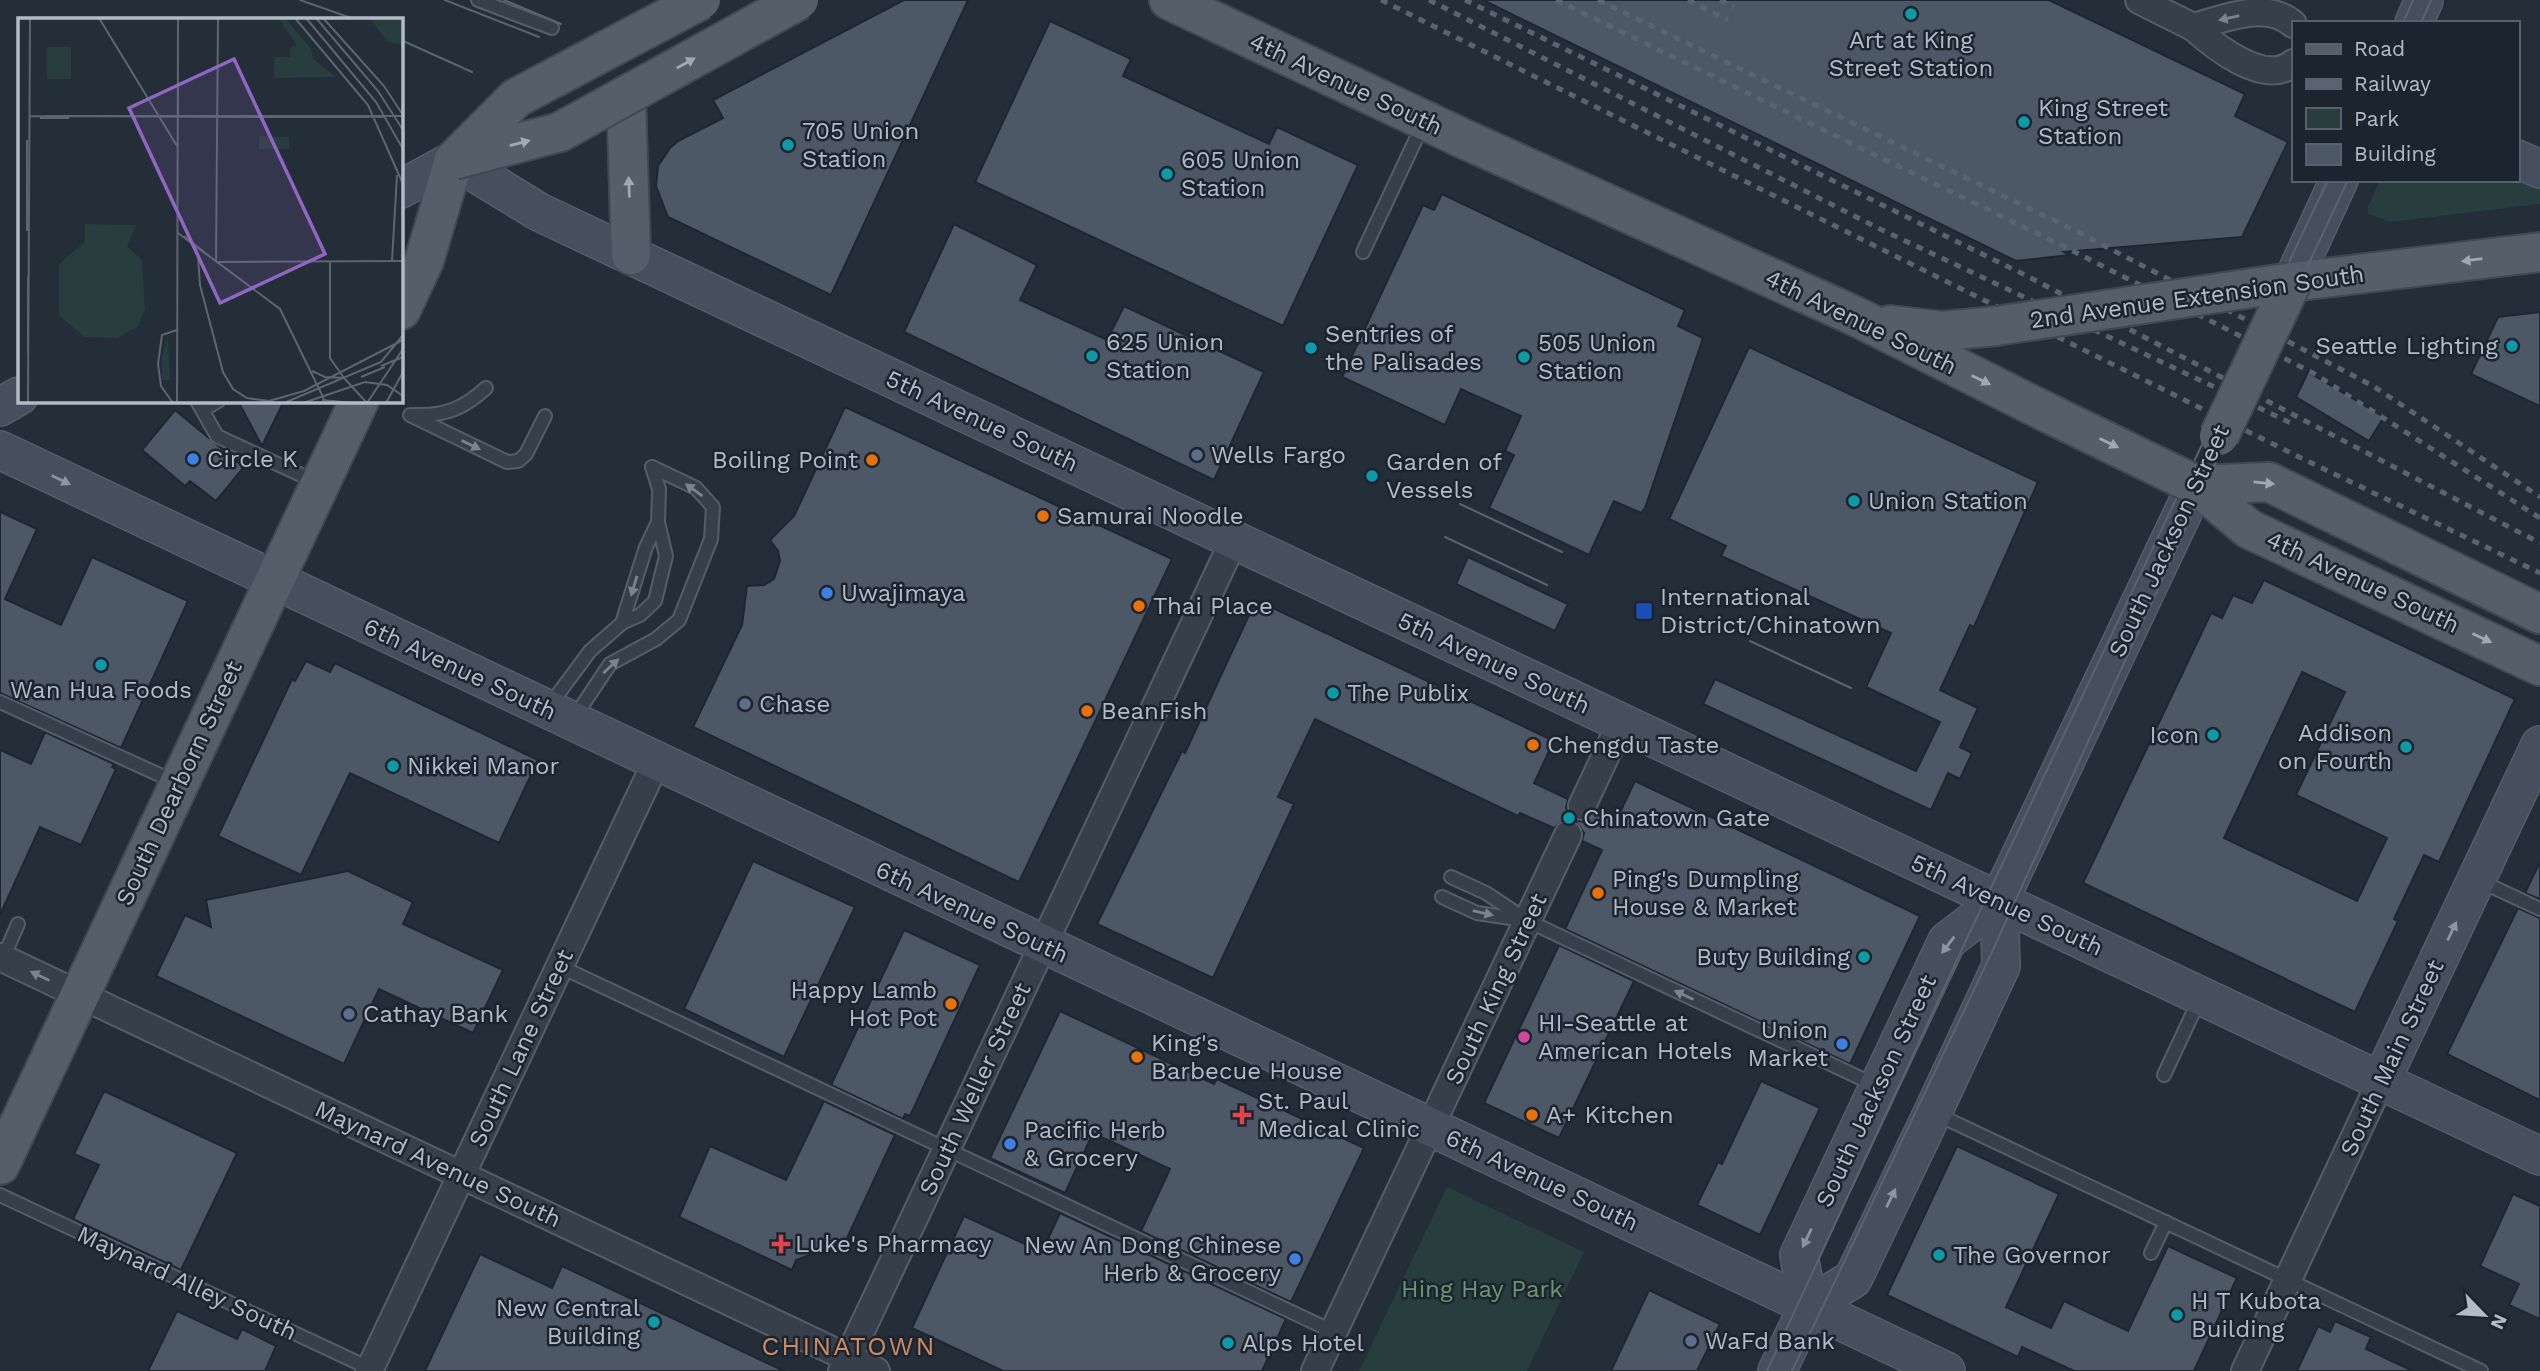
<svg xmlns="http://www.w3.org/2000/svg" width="2540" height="1371" font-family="'Work Sans',sans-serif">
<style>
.green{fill:#283d3d}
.building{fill:#4c5865;stroke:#1e2731;stroke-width:2;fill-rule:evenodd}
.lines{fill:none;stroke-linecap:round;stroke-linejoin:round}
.lane-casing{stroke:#555e68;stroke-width:16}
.street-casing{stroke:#555e68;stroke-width:30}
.secondary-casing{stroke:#555e68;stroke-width:40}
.primary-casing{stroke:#404953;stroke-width:42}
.lane{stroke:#37404a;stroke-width:12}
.street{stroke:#37404a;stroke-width:26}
.secondary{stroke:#454f5d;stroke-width:37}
.primary{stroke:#555f6a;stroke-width:38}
.tram{stroke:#596471;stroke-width:2}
.rail{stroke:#596471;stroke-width:5;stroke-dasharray:7 7;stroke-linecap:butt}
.primary-bridge-casing{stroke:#404953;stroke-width:42;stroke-linecap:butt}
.primary-bridge{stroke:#555f6a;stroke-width:38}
.oneway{fill:#7b848e}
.oneway2{fill:#9fa9b4}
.oneway3{fill:#8c95a1}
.culture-dot{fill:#0f9aa8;stroke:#1c252f;stroke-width:2.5}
.service-dot{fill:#5c6f8a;stroke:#1c252f;stroke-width:2.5}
.shop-dot{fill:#3f7fe0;stroke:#1c252f;stroke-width:2.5}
.food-dot{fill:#e8710a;stroke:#1c252f;stroke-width:2.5}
.transit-dot{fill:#1a4fb4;stroke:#1c252f;stroke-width:2.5}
.hotel-dot{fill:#d1479c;stroke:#1c252f;stroke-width:2.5}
.health-dot{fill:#e0444e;stroke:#1c252f;stroke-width:2.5}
.labels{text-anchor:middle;stroke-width:5;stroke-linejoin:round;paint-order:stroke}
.poi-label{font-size:24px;fill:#b2bbc6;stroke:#1c252f;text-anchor:start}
.street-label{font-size:24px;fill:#b2bbc6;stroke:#1c252f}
.park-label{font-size:24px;fill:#6a9671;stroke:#1c252f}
.neighbourhood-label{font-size:26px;letter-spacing:2px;fill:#cf8c64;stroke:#1c252f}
.inset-road{fill:none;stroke:#5c6671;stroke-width:2}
.view{fill:#9165c2;fill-opacity:0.15;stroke:#9165c2;stroke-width:3.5}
.inset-edge{fill:none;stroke:#b2bbc6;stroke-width:3.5}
</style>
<rect width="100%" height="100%" fill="#232e39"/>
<!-- green -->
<g class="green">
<path d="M2517,179L2540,189V204L2390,222L2368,214V207L2380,180Z"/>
<path d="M1447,1187L1584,1252L1527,1371H1359Z"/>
</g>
<!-- building -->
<g class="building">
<path d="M904,0H968L831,295L668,217L656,186L658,166L670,148L678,141L723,118L713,100Z"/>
<path d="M1483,0H2049L2245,94L2235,116L2288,142L2242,237L2064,252L2070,255L2016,261Z"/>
<path d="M1050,21L1131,59L1123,76L1269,144L1277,127L1358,165L1283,326L975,182Z"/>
<path d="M1442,194L1685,310L1678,326L1703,338L1645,508L1641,513L1614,501L1589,555L1489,508L1514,455L1505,451L1521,416L1461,389L1445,425L1342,377L1423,205L1434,210Z"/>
<path d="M954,224L1037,265L1020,300L1107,340L1124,306L1264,372L1214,480L904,332Z"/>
<path d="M2540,312V406L2471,374L2498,317Z"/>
<path d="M1749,347L2038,482L1974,627L1970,625L1940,690L1978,708L1960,747L1972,753L1960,779L1948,773L1931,810L1703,704L1715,679L1916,771L1940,722L1866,687L1891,633L1721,556L1726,546L1669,519Z"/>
<path d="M2308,372L2384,417L2369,441L2296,397Z"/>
<path d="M238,401H284L262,446Z"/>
<path d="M845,407L1172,559L1019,882L693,727L742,625L747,586L764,585L774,579L780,561L778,551L770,540L794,516Z"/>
<path d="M175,410L244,467L216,501L190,481L185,486L142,450Z"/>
<path d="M0,512L37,529L5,599L61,625L92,557L188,601L121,748L0,693Z"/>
<path d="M1468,557L1568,604L1555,631L1456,584Z"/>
<path d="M2264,580L2515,699L2439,862L2424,855L2394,919L2398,921L2355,1012L2083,883L2211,613L2222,618L2233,595L2252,603ZM2302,672L2345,692L2296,795L2387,838L2357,901L2224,838Z"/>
<path d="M1256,600L1554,741L1534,783L1568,799L1566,808L1575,820L1584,822L1596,812L1616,821L1635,781L1920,916L1850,1064L1565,929L1602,850L1582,841L1584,833L1575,821L1566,819L1554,828L1520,813L1518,816L1315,719L1278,797L1294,804L1213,978L1097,924L1182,751L1185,753Z"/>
<path d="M306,661L330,672L335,663L538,760L499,843L350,773L301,875L218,836L292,679L295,681Z"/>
<path d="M45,732L114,764L112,767L116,769L81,845L40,827L0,915V750L31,764Z"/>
<path d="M753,861L855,907L784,1057L684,1009Z"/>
<path d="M2540,862V899L2525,893Z"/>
<path d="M348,871L413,902L403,924L503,970L473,1033L379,989L344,1064L156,976L185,915L211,927L206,900Z"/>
<path d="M2518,908L2540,918V1100L2447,1054Z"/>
<path d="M904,930L980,965L910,1116L905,1114L903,1119L831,1085Z"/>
<path d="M1559,945L1634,981L1559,1138L1484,1103Z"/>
<path d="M1060,1011L1214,1084L1217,1079L1364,1148L1291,1302L1141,1231L1170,1169L1093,1133L1065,1193L990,1158Z"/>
<path d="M1761,1081L1820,1108L1760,1235L1697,1205L1718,1162L1722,1164Z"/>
<path d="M104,1091L237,1153L181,1270L73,1219L99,1165L74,1154Z"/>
<path d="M824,1101L895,1135L841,1251L831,1247L796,1260L792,1270L679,1217L710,1146L786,1180Z"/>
<path d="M1957,1146L2059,1194L2006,1307L2051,1328L2064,1301L2128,1331L2168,1246L2237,1278L2194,1371H2074L2022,1347L2018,1357L1887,1295Z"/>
<path d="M2513,1194L2540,1206V1319L2509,1305L2519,1284L2480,1266Z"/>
<path d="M1060,1213L1286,1319L1262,1371H1003L912,1328L964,1216L1042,1252Z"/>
<path d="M480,1254L552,1288L562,1266L784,1371H425Z"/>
<path d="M1649,1290L1720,1324L1697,1371H1611Z"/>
<path d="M177,1311L237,1339L242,1329L276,1346L265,1371H148Z"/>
<path d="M2335,1321L2371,1337L2366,1349L2413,1371H2297L2318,1326L2330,1332Z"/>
</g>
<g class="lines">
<defs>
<g id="lane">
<path d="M478,0L552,28"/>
<path d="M1363,252L1423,124"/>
<path d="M197,401L217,436L316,482"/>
<path d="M203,410L218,401"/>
<path d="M410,415L507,462L518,461L526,454L545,416"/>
<path d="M415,415C446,416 464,408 486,388"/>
<path d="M622,623L640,615L655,601L666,556L658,522L659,489L652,467"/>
<path d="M0,702L175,782"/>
<path d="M550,705L590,651L622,623L646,547L658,522"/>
<path d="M574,718L610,664L656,639L679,620L711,539L713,507L696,488L652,467"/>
<path d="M1451,877L1486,893L1528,921L1875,1085"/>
<path d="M2480,881L2540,909"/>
<path d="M1442,897L1477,913L1524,920"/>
<path d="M3,958L18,924"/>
<path d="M559,966L1334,1332"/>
<path d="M2164,1075L2199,1000"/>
<path d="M1934,1113L2481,1371"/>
<path d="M0,1195L371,1369"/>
<path d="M2151,1253L2166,1222"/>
</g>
<g id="street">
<path d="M2139,0L2193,27"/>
<path d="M2293,24C2266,0 2224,19 2193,27C2214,46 2265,87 2293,63"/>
<path d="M1582,806L1621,723"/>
<path d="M0,957L876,1371"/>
<path d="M369,1371L656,762"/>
<path d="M842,1371L1234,540"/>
<path d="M1315,1371L1568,835"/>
<path d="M2245,1371L2381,1081"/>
</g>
<g id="secondary">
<path d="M2414,23L2424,0"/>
<path d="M2517,159L2540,169"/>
<path d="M401,189L454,160L539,212L2540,1156"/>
<path d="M2292,282L2339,180"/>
<path d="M0,407L19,396"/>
<path d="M0,450L1946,1371"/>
<path d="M2381,1081L2540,745"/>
<path d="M1808,1306L1799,1255L1947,941L1999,901"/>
<path d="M1777,1371L1808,1306L1853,1279L1933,1112L2001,966L1999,901L2196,485"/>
</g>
<g id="primary">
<path d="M1169,0L1462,138L1855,316L2048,413"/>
<path d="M626,96L631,255"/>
<path d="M2292,282L2540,252"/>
<path d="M401,310L424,261L454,160"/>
<path d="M1890,325L1943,331L1996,326"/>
<path d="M2196,485L2249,529L2540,666"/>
<path d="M2196,485L2269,482L2540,614"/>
<path d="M0,1165L359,401"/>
</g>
</defs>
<!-- lane casing -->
<use href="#lane" class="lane-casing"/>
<!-- street casing -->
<use href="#street" class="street-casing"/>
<!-- secondary casing -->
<use href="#secondary" class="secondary-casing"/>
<!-- primary casing -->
<use href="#primary" class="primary-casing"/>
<!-- lane -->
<use href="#lane" class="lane"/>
<!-- street -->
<use href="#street" class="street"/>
<!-- secondary -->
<use href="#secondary" class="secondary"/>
<!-- primary -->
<use href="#primary" class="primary"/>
<!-- tram -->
<g class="tram">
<path d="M300,0L354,19"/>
<path d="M445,0L539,37"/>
<path d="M504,0L561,24"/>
<path d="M2403,23L2413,0"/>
<path d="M2421,23L2431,0"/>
<path d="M401,40L472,72"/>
<path d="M1460,504L1562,552"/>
<path d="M1445,537L1547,585"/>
<path d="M1750,641L1851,688"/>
<path d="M1767,1371L1969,934L2328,180"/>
<path d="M1792,1371L1991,954L2226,440L2348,180"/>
</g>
<!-- rail -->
<g class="rail">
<path d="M1381,0L2297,456L2540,573"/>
<path d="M1429,0L1878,228L2295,425"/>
<path d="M1465,0L2027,276L2540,543"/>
<path d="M1556,0L2069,249L2313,373L2540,518"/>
<path d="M1598,0L2078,232L2331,364L2373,386L2540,497"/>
<path d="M1688,0L1728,20"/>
<path d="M1720,0L1734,7"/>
</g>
<defs>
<g id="primary-bridge">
<path d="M455,159L516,98L701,0"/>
<path d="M454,160L560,132L799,0"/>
<path d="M1996,326L2292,282"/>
<path d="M2048,413L2196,485"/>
<path d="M2219,436L2292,282"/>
</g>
</defs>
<!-- primary-bridge casing -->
<use href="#primary-bridge" class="primary-bridge-casing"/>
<!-- primary-bridge -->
<use href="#primary-bridge" class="primary-bridge"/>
</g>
<!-- one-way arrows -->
<defs><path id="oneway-solid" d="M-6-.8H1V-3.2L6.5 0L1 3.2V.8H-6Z" transform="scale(1.75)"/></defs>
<g class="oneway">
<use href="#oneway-solid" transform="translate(2229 18) rotate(167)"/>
<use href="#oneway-solid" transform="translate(471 445) rotate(26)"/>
<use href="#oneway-solid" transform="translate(694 490) rotate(-144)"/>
<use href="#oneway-solid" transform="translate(634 586) rotate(107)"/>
<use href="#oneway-solid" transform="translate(611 666) rotate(-43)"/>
<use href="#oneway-solid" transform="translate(1483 913) rotate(13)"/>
<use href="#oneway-solid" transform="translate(40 976) rotate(-154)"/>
<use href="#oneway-solid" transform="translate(1684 995) rotate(-155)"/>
</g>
<g class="oneway2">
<use href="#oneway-solid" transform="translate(686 63) rotate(-29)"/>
<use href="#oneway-solid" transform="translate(520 143) rotate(-15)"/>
<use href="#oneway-solid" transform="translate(629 187) rotate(-92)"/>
<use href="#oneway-solid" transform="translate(2472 260) rotate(173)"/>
<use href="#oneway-solid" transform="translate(1981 380) rotate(26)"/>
<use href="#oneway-solid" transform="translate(2109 443) rotate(26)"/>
<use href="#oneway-solid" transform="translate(2264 483) rotate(6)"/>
<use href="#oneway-solid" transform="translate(2482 638) rotate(25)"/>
</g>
<g class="oneway3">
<use href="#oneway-solid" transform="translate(61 480) rotate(26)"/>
<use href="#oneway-solid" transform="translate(2452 931) rotate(-65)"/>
<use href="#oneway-solid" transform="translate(1948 945) rotate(127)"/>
<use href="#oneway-solid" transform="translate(1891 1198) rotate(-64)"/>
<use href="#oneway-solid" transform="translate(1807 1238) rotate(115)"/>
</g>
<!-- markers -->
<g class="culture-dot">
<circle cx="1911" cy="14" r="7"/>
<circle cx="2024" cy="122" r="7"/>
<circle cx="788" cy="145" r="7"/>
<circle cx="1167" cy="174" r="7"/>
<circle cx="2512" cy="346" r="7"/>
<circle cx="1311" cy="348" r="7"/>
<circle cx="1092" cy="356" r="7"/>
<circle cx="1524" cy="357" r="7"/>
<circle cx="1372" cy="476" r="7"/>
<circle cx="1854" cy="501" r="7"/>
<circle cx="101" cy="665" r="7"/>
<circle cx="1333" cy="693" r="7"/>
<circle cx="2213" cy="735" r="7"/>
<circle cx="2406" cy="747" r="7"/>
<circle cx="393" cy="766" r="7"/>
<circle cx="1569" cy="818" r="7"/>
<circle cx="1864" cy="957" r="7"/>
<circle cx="1939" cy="1255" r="7"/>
<circle cx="2177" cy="1315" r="7"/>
<circle cx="654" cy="1322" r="7"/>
<circle cx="1228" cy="1343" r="7"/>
</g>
<g class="service-dot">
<circle cx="1197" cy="455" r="7"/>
<circle cx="745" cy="704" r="7"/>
<circle cx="349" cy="1014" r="7"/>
<circle cx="1691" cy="1341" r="7"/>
</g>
<g class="shop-dot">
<circle cx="193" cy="459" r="7"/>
<circle cx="827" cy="593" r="7"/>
<circle cx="1842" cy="1044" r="7"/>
<circle cx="1010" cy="1144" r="7"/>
<circle cx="1295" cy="1259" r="7"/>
</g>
<g class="food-dot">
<circle cx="872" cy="460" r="7"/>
<circle cx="1043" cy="516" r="7"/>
<circle cx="1139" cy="606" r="7"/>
<circle cx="1087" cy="711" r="7"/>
<circle cx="1533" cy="745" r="7"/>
<circle cx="1598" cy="893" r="7"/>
<circle cx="951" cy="1004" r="7"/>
<circle cx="1137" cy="1057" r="7"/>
<circle cx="1532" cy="1115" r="7"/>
</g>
<rect class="transit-dot" x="1635" y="602" width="18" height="18" rx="3.5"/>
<circle class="hotel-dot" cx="1524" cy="1037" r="7"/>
<g class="health-dot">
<path d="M1238.5 1104.5h7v7h7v7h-7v7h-7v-7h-7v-7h7z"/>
<path d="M777.5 1233.5h7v7h7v7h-7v7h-7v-7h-7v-7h7z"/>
</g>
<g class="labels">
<!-- poi labels -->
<g class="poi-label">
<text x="1911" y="48" text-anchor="middle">Art at King<tspan x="1911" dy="28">Street Station</tspan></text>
<text x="2038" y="116">King Street<tspan x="2038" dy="28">Station</tspan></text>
<text x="802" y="139">705 Union<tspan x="802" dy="28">Station</tspan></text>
<text x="1181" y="168">605 Union<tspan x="1181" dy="28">Station</tspan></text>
<text x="1325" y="342">Sentries of<tspan x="1325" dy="28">the Palisades</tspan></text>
<text x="1106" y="350">625 Union<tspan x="1106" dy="28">Station</tspan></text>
<text x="1538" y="351">505 Union<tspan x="1538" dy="28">Station</tspan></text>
<text x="2498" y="354" text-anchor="end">Seattle Lighting</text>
<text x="1211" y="463">Wells Fargo</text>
<text x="207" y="467">Circle K</text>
<text x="858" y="468" text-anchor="end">Boiling Point</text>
<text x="1386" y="470">Garden of<tspan x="1386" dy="28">Vessels</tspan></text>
<text x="1868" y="509">Union Station</text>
<text x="1057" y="524">Samurai Noodle</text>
<text x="841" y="601">Uwajimaya</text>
<text x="1660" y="605">International<tspan x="1660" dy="28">District/Chinatown</tspan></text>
<text x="1153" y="614">Thai Place</text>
<text x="101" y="698" text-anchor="middle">Wan Hua Foods</text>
<text x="1347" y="701">The Publix</text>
<text x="759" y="712">Chase</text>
<text x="1101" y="719">BeanFish</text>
<text x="2392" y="741" text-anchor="end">Addison<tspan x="2392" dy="28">on Fourth</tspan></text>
<text x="2199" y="743" text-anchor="end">Icon</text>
<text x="1547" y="753">Chengdu Taste</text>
<text x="407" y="774">Nikkei Manor</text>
<text x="1583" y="826">Chinatown Gate</text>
<text x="1612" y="887">Ping's Dumpling<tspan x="1612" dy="28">House &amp; Market</tspan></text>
<text x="1850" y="965" text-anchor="end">Buty Building</text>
<text x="937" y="998" text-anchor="end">Happy Lamb<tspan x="937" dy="28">Hot Pot</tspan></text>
<text x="363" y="1022">Cathay Bank</text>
<text x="1538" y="1031">HI-Seattle at<tspan x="1538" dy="28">American Hotels</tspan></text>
<text x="1828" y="1038" text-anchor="end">Union<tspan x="1828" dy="28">Market</tspan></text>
<text x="1151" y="1051">King's<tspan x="1151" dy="28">Barbecue House</tspan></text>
<text x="1258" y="1109">St. Paul<tspan x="1258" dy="28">Medical Clinic</tspan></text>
<text x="1546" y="1123">A+ Kitchen</text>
<text x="1024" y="1138">Pacific Herb<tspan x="1024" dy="28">&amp; Grocery</tspan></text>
<text x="795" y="1252">Luke's Pharmacy</text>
<text x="1281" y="1253" text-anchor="end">New An Dong Chinese<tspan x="1281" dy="28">Herb &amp; Grocery</tspan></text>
<text x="1953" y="1263">The Governor</text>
<text x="2191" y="1309">H T Kubota<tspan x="2191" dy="28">Building</tspan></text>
<text x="640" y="1316" text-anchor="end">New Central<tspan x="640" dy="28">Building</tspan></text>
<text x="1705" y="1349">WaFd Bank</text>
<text x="1242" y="1351">Alps Hotel</text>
</g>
<!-- street labels -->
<g class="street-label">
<text transform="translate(1346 84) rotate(25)" y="8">4th Avenue South</text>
<text transform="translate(2197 297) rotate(-8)" y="8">2nd Avenue Extension South</text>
<text transform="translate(1861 322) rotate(26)" y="8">4th Avenue South</text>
<text transform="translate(982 421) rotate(25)" y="8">5th Avenue South</text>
<text transform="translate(2169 541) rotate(-65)" y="8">South Jackson Street</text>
<text transform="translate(2363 582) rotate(25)" y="8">4th Avenue South</text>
<text transform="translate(1494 663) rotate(25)" y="8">5th Avenue South</text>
<text transform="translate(460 669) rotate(25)" y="8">6th Avenue South</text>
<text transform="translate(179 783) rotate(-65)" y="8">South Dearborn Street</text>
<text transform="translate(2007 905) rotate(25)" y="8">5th Avenue South</text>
<text transform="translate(972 912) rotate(25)" y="8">6th Avenue South</text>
<text transform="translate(1496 989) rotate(-65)" y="8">South King Street</text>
<text transform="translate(521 1048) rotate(-65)" y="8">South Lane Street</text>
<text transform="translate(2392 1058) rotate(-65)" y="8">South Main Street</text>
<text transform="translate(975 1089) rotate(-65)" y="8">South Weller Street</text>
<text transform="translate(1876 1091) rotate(-65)" y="8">South Jackson Street</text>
<text transform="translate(438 1164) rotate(25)" y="8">Maynard Avenue South</text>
<text transform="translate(1542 1180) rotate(25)" y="8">6th Avenue South</text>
<text transform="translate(187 1283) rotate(25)" y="8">Maynard Alley South</text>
</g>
<!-- park labels -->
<g class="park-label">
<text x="1482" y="1297">Hing Hay Park</text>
</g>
<!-- neighbourhood labels -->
<g class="neighbourhood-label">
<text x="849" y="1355">CHINATOWN</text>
</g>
</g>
<!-- overview -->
<g transform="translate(18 18)">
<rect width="385" height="385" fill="#232e39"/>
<path d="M260,0H267L293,31L295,41L318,59L256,60V39H272V30L279,27ZM351,0H385V27L370,24ZM29,29H53V61H29ZM241,118L271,119V131H241ZM67,206L118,207L109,228L124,242L127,291L120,308L99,320L66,319L41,297V246L67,224ZM150,318L152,362H144V339Z" fill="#283d3d"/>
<path class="inset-road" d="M81,0L159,128M277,0L350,87L385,166M288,0L358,84L385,131M298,0L360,73L385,112M305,0L366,68L385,97M12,98L237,99M28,98H385M307,98L367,99M160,99V63M199,99H351M22,100H51M9,122V213M160,215L262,291L306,381M166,218L196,242M180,238L182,267L205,354L215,371L229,380L251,383L286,373L385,322M312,243V340L326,360M374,243L379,157M198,244L200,0M198,244L385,243M10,259V335M363,348L385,339M294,353L307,359L326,360L349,385M343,359L367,349M304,382L336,385M10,385L12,0M155,385L143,368L140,346L144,317L159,312M159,385L160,0M266,385L363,344L385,317M285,385L347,364L369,367L385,378M349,385L385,331M368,385L385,354"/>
<path class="view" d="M216,41L307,236L202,285L111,90Z"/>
<rect width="385" height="385" class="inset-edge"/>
</g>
<!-- legend -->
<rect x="2292" y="21" width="228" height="161" fill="#1c252f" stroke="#58616b" stroke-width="2"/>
<rect x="2306" y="44" width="35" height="10" fill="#555f6a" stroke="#58616b" stroke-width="2"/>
<text x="2354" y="56" font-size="21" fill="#b2bbc6">Road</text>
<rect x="2306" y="79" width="35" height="10" fill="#596471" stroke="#58616b" stroke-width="2"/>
<text x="2354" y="91" font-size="21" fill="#b2bbc6">Railway</text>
<rect x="2306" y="108" width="35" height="21" fill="#283d3d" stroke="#58616b" stroke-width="2"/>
<text x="2354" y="126" font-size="21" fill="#b2bbc6">Park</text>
<rect x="2306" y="144" width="35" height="21" fill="#4c5865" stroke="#58616b" stroke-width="2"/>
<text x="2354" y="161" font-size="21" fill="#b2bbc6">Building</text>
<!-- north arrow -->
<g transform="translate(2484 1315) rotate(115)" stroke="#1c252f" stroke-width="5" paint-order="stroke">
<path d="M0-5L12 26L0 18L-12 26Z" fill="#b2bbc6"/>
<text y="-10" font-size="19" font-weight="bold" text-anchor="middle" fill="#b2bbc6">N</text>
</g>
</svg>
